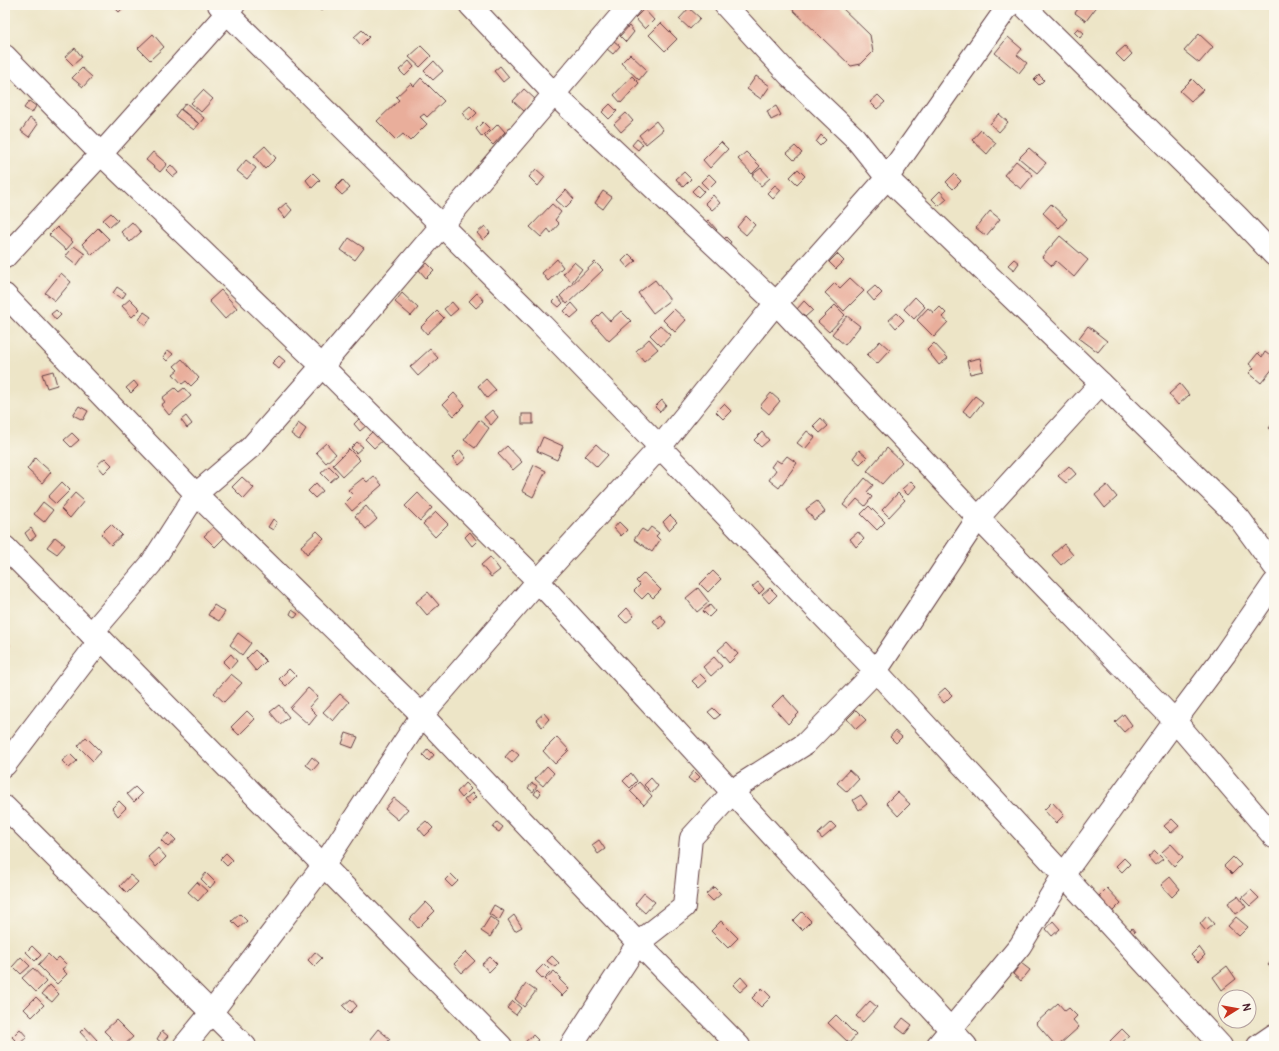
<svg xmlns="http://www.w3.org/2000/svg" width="1279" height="1051" font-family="Pangolin,sans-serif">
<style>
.building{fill:#e9ae9b}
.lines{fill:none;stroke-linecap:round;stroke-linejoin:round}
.minor-casing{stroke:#623d42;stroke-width:24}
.minor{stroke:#fff;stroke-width:22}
</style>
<rect width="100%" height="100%" fill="#fbf7ec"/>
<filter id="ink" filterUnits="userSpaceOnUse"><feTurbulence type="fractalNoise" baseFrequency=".025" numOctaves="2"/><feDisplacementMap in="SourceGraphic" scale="8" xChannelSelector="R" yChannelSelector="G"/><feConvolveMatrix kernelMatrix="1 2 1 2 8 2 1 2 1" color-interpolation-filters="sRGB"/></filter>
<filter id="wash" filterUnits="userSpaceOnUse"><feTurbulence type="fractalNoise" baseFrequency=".012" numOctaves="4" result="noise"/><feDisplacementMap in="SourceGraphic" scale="16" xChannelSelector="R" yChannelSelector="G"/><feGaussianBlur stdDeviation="0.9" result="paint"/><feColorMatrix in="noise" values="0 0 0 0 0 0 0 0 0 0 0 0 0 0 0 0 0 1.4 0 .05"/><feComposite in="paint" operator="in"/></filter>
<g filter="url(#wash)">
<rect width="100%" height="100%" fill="#ede5c7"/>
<g id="blocks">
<!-- building -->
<g class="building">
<path d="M112,5H126L119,12Z"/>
<path d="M316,5H327L321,11Z"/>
<path d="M794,5H839L870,35L873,52L861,64L851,66L791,8Z"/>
<path d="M1081,5H1098L1086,21L1075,13Z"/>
<path d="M689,8L700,18L690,29L679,19Z"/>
<path d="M644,9L654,20L645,29L635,18Z"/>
<path d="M661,23L677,39L665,51L649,35Z"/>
<path d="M629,26L634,32L626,42L620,36Z"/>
<path d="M1078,28L1084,33L1080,38L1074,32Z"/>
<path d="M362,30L369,37L361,45L354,37Z"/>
<path d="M153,34L164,47L150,60L138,48Z"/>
<path d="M1199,34L1213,47L1199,63L1184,51Z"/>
<path d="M1008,37L1022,49L1017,55L1027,63L1019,73L995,53Z"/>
<path d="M614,41L620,46L613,54L607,49Z"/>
<path d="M421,46L431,56L420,67L409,57Z"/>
<path d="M1125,46L1132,54L1124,62L1116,54Z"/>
<path d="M75,48L82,57L73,65L65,57Z"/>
<path d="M630,54L647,70L639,80L621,63Z"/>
<path d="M409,61L414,67L405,76L399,70Z"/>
<path d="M434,61L443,71L433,80L424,71Z"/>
<path d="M500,66L509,77L503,82L494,71Z"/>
<path d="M82,68L92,77L83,87L72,78Z"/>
<path d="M1039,75L1044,80L1039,85L1034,80Z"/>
<path d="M632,76L639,83L621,103L614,95Z"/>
<path d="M756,76L770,86L761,99L747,89Z"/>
<path d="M421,78L444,101L427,117L424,114L420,117L427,124L410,141L403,134L396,140L377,121L399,100L396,97L411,83L414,86Z"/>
<path d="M1192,79L1203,90L1191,101L1180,91Z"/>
<path d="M524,89L535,99L524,111L513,101Z"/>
<path d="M203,90L213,99L201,112L191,103Z"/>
<path d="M878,95L885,102L877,109L870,102Z"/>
<path d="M29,101L36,106L32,113L24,108Z"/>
<path d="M186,103L204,118L194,130L175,116L180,109L198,123L181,109Z"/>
<path d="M610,104L617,111L609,119L602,112Z"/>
<path d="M470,106L477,113L469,121L462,113Z"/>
<path d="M776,106L781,115L771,120L767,111Z"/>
<path d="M626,113L633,121L621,132L614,124Z"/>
<path d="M999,114L1008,122L999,132L990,124Z"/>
<path d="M30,118L38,124L29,137L21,131Z"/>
<path d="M656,121L663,130L646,144L639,135Z"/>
<path d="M483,122L490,129L482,137L476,129Z"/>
<path d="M498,124L505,132L493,145L485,137Z"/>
<path d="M981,130L996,143L987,154L972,140Z"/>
<path d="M821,135L826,140L820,146L816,142Z"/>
<path d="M637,139L643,144L638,150L632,145Z"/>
<path d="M721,142L728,149L710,168L703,160Z"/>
<path d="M265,146L276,158L265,169L254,156Z"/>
<path d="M795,146L802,153L794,160L787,153Z"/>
<path d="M1029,148L1046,163L1037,173L1019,158Z"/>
<path d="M153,152L167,164L160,172L146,160Z"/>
<path d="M746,152L760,166L752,174L738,159Z"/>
<path d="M246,160L256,168L247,179L237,171Z"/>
<path d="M1016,161L1033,175L1021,189L1004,175Z"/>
<path d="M171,165L178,173L173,177L166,170Z"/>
<path d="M761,168L770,178L761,186L752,175Z"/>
<path d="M536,169L545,177L538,186L529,177Z"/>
<path d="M798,169L805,176L797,184L790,177Z"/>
<path d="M684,172L691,179L683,187L676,179Z"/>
<path d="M313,173L320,180L312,188L306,180Z"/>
<path d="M709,174L716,181L708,189L701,182Z"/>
<path d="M954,174L961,181L953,189L946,182Z"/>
<path d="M343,180L350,188L342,195L335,188Z"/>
<path d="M698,185L704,191L698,197L692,191Z"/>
<path d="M775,185L781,190L773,199L767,193Z"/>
<path d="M566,190L574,199L565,208L556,200Z"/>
<path d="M603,191L612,197L603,209L595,203Z"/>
<path d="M940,191L947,199L939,206L932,199Z"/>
<path d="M713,195L720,203L712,210L705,203Z"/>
<path d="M286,203L292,210L285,218L278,210Z"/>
<path d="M552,204L561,212L555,220L559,224L551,233L548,229L541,237L530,227Z"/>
<path d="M1051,204L1067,219L1059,228L1043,213Z"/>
<path d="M990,211L1000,219L986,236L976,228Z"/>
<path d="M111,213L118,220L110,227L103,220Z"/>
<path d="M746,216L755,225L746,235L737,227Z"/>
<path d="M708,220L717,230L711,235L702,226Z"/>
<path d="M132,222L141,232L130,242L121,232Z"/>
<path d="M485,226L490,233L483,240L477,233Z"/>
<path d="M57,227L73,242L66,250L49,235Z"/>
<path d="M98,228L109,239L92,255L82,244Z"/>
<path d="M1060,236L1088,260L1074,277L1056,261L1052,266L1042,257Z"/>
<path d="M726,237L731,242L724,251L718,246Z"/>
<path d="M349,238L364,248L355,260L341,250Z"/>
<path d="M74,246L85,254L77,265L66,256Z"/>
<path d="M629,254L636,261L628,268L622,261Z"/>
<path d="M837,254L844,261L836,269L829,262Z"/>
<path d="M557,259L563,267L548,281L542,273Z"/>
<path d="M1014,259L1019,263L1014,270L1008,265Z"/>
<path d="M574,262L582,269L572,282L563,274Z"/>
<path d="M595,262L603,270L567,304L560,296Z"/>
<path d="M427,263L434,270L426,278L419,270Z"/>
<path d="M61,273L71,282L55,301L45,293Z"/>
<path d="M850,278L864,291L844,311L825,293L835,283L840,288Z"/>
<path d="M655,280L670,300L653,313L638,293Z"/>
<path d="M875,286L882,293L874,301L867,293Z"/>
<path d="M117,287L126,293L122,299L113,293Z"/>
<path d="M221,290L237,308L225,319L209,301Z"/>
<path d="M402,293L418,308L411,316L395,302Z"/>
<path d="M477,293L484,301L476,308L469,301Z"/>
<path d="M558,297L563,303L559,307L553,302Z"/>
<path d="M915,297L925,307L914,319L904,309Z"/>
<path d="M130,299L140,309L132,317L122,306Z"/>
<path d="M804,301L813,310L805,317L797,309Z"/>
<path d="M452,302L458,309L450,316L444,309Z"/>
<path d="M572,303L579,311L571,318L564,311Z"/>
<path d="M835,305L845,315L829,332L818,322Z"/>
<path d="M940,307L946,313L942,317L948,322L934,337L917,320L928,308L934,313Z"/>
<path d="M674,309L686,320L675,332L663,320Z"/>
<path d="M56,310L61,315L56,320L51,314Z"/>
<path d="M437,311L444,318L427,334L421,327Z"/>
<path d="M621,311L631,321L609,341L592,322L602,312L610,321Z"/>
<path d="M144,312L151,317L146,325L139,320Z"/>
<path d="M897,313L904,320L896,328L889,320Z"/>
<path d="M847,316L860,326L845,345L832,334Z"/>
<path d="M660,325L671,335L661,346L650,335Z"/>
<path d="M1088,326L1107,341L1098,352L1079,338Z"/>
<path d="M649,339L658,349L644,361L636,351Z"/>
<path d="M880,341L890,350L877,364L867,355Z"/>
<path d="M934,343L948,358L939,365L927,350Z"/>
<path d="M430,349L438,358L418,376L410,367Z"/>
<path d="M168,350L173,354L167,361L163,357Z"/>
<path d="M1265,352L1274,359V367L1261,383L1249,373L1254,368L1249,364L1258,353L1262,357Z"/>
<path d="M279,356L285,361L279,369L272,363Z"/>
<path d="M980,358L983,371L970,374L967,361Z"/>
<path d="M182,359L199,378L191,386L186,381L182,384L173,374L178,370L174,366Z"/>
<path d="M53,371L57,385L47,388L42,374Z"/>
<path d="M486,379L496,390L487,398L478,386Z"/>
<path d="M134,381L138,386L131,393L126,388Z"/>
<path d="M1180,384L1189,395L1178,405L1169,394Z"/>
<path d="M175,388L179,392L184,388L191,396L169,415L161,405L165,402L162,398Z"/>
<path d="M454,393L465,405L454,416L443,404Z"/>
<path d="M771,393L780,401L769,414L760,406Z"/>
<path d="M975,396L983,402L971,417L963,411Z"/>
<path d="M662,400L666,405L660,412L655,407Z"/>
<path d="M724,404L731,411L723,419L716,412Z"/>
<path d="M79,406L88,411L83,420L73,415Z"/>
<path d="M492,410L498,417L491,425L484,417Z"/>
<rect x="522" y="414" width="11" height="10"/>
<path d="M186,416L192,424L187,428L181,420Z"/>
<path d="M360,418L367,425L360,431L354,424Z"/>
<path d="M821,418L828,426L820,433L813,426Z"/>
<path d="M479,420L489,428L475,448L464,440Z"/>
<path d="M1274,422V432L1269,428Z"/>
<path d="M298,423L306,429L299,440L291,434Z"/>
<path d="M375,429L384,439L374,448L365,439Z"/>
<path d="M807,431L815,437L805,449L797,443Z"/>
<path d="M762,432L769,440L761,447L754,440Z"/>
<path d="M72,433L79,440L71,447L64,440Z"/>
<path d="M543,437L563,446L557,460L537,451Z"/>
<path d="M357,442L363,447L356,453L351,448Z"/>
<path d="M326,443L336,454L326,463L316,452Z"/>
<path d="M596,444L608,455L597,467L585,456Z"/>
<path d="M507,446L522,462L513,470L498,454Z"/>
<path d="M887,448L902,462L882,484L867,471Z"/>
<path d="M349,449L360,460L343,476L333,465Z"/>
<path d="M460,450L466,458L458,465L452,458Z"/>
<path d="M859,450L867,457L860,464L853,458Z"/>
<path d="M787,456L797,463L779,488L769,480L776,470L771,467L776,460L781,463Z"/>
<path d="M35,458L51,472L42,483L27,469Z"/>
<path d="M105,458L112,465L104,473L97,465Z"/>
<path d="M534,465L546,471L533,497L522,491Z"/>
<path d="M329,466L338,475L330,482L321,473Z"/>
<path d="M1069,466L1076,474L1066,483L1058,476Z"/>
<path d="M374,476L382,485L352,511L345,503L353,495L348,490L363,478L367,482Z"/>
<path d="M242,477L254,488L244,499L232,487Z"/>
<path d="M865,478L873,485L867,492L872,497L865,506L857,499L848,509L843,505Z"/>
<path d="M911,481L916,486L908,495L902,489Z"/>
<path d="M62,482L70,490L56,504L48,497Z"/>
<path d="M316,483L323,491L315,498L308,491Z"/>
<path d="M1107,485L1117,497L1105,508L1095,495Z"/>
<path d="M75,493L84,501L70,518L61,509Z"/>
<path d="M418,493L432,508L420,521L405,506Z"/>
<path d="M898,493L905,500L889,517L882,510Z"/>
<path d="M817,501L825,512L814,520L806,509Z"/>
<path d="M43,502L53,510L44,522L34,514Z"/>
<path d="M366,506L377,519L366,529L355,516Z"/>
<path d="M869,506L885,522L877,530L861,514Z"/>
<path d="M436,512L448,524L435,537L423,524Z"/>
<path d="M670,515L677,522L669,530L663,522Z"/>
<path d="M273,519L277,522L273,530L268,527Z"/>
<path d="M619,522L627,530L621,536L614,528Z"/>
<path d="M111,524L122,535L111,545L101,534Z"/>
<path d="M215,526L225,537L215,547L204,536Z"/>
<path d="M651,527L659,533L656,536L660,540L652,552L634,539L642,529L647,532Z"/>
<path d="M31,528L36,536L30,541L25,533Z"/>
<path d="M317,531L324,538L307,554L301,546Z"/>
<path d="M470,532L477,541L472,546L465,537Z"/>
<path d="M858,532L864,539L856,547L850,539Z"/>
<path d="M55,537L65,545L57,554L47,547Z"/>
<path d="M1064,544L1073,555L1061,565L1052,555Z"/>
<path d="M490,557L500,570L491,577L481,565Z"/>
<path d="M713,571L721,579L708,592L700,584Z"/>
<path d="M644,573L661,590L653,598L648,593L642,599L634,591L640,585L636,581Z"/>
<path d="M758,582L764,589L759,594L752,587Z"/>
<path d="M698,588L709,602L697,612L686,598Z"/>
<path d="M770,588L777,595L769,603L762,595Z"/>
<path d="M428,592L439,605L427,615L416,602Z"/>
<path d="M214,605L225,612L219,621L208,615Z"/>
<path d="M710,605L715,611L709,617L703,611Z"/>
<path d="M627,608L634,616L626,623L619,616Z"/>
<path d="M292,610L298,614L295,618L290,614Z"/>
<path d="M660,615L666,622L660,629L653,621Z"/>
<path d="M238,633L251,643L242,655L230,645Z"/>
<path d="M5,640L10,645L5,651Z"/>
<path d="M727,642L738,654L729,663L718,650Z"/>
<path d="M255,650L266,661L256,671L246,659Z"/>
<path d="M231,654L237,661L230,669L223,662Z"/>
<path d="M714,657L722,666L711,676L703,667Z"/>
<path d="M289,669L296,676L286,686L279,679Z"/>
<path d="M231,674L242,683L224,702L214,693Z"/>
<path d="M700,674L707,681L699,688L692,681Z"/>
<path d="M308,688L318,697L309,707L317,715L309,725L290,708Z"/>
<path d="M945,688L952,695L944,703L937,695Z"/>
<path d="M340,694L349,702L333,721L323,712Z"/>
<path d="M783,695L799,713L788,724L772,706Z"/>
<path d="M279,705L289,717L280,724L270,712Z"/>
<path d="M713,708L720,715L715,719L708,712Z"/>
<path d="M856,710L866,720L856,729L847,719Z"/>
<path d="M247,711L255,719L239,735L231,727Z"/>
<path d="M544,713L549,719L542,727L536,720Z"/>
<path d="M1124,714L1132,725L1124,732L1115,722Z"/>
<path d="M895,731L902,737L896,743L890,737Z"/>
<path d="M346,733L358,737L353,748L342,744Z"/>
<path d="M86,737L101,752L93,761L78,746Z"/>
<path d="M557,737L569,750L555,764L543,751Z"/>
<path d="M428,749L434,755L429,761L423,755Z"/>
<path d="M512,749L519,755L512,763L505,757Z"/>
<path d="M70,754L77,761L69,768L62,761Z"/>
<path d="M312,757L319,763L313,770L306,765Z"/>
<path d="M547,766L554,773L543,786L535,779Z"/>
<path d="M849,770L859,779L847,792L837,783Z"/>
<path d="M694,771L700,777L694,783L688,778Z"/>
<path d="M631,773L637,781L630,788L623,781Z"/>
<path d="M651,778L658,786L652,793L644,785Z"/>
<path d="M639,782L652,796L644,805L630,791Z"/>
<path d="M465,783L471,789L462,798L457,792Z"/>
<path d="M532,783L537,786L533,792L528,788Z"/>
<path d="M135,787L142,794L134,802L127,794Z"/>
<path d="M537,789L541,793L538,797L534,794Z"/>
<path d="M897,792L910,804L898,816L886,803Z"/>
<path d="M472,793L476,797L468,805L464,800Z"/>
<path d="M861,795L867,804L859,810L853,800Z"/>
<path d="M394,798L408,809L398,820L385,809Z"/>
<path d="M119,801L126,808L118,816L112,808Z"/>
<path d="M1052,802L1064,815L1056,823L1044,810Z"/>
<path d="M1172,819L1179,826L1171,833L1164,826Z"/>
<path d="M426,821L433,828L425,836L418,828Z"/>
<path d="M497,822L503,827L499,832L493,828Z"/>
<path d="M831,822L836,827L822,839L818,834Z"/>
<path d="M169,833L176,840L168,847L161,840Z"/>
<path d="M599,840L605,849L598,854L592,845Z"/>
<path d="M1171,844L1183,857L1174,866L1162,852Z"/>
<path d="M158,848L166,857L156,867L148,857Z"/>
<path d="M1155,851L1163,859L1155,865L1148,857Z"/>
<path d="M226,853L233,860L227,866L220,859Z"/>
<path d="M1233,857L1241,865L1232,874L1224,866Z"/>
<path d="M1124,858L1130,864L1122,872L1116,866Z"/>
<path d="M206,873L215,882L210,888L201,879Z"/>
<path d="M451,874L458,881L452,887L445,880Z"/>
<path d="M130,875L138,882L127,893L120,886Z"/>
<path d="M1170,877L1180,889L1172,897L1161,885Z"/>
<path d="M197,882L207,891L198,901L188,892Z"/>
<path d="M714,887L721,894L713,901L706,894Z"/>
<path d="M1107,888L1121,903L1111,913L1097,898Z"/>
<path d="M1251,890L1259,898L1250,906L1242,898Z"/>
<path d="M644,893L655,902L645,913L635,904Z"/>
<path d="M1238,896L1246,907L1236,914L1228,903Z"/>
<path d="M426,902L435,911L418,928L410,919Z"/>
<path d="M494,905L504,911L499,920L489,914Z"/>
<path d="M802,912L811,921L802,930L793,921Z"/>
<path d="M240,914L247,921L239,928L232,921Z"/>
<path d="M514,915L522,927L515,931L508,920Z"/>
<path d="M1207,916L1214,924L1206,931L1200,924Z"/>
<path d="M490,917L499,923L490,937L481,931Z"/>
<path d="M1236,917L1248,927L1239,936L1228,926Z"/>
<path d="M721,921L738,938L728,948L711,931Z"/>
<path d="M1053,921L1060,929L1052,936L1046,929Z"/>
<path d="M1132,928L1135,932L1130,937L1127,933Z"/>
<path d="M32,946L41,955L35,961L26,952Z"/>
<path d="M1199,947L1205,955L1198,962L1191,955Z"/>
<path d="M315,952L322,958L314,966L308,960Z"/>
<path d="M466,952L475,961L462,973L454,964Z"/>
<path d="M48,954L55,961L59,957L67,965L62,969L67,974L57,984L38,965Z"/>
<path d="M552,956L559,963L555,967L547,961Z"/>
<path d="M21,957L30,966L21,974L13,966Z"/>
<path d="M490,957L497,964L489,972L482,964Z"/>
<path d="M1274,958V971L1268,965Z"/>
<path d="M1021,963L1030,970L1021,981L1013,974Z"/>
<path d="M544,964L551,971L543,979L536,972Z"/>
<path d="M1227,966L1236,979L1222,990L1213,977Z"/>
<path d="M33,968L46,982L36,992L22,978Z"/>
<path d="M554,971L561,978L559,979L569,989L562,996L545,979Z"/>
<path d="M741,977L748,985L740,992L733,985Z"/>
<path d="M526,984L536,991L524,1007L515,999Z"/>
<path d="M50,985L59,994L52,1002L42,994Z"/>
<path d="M762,988L771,997L761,1007L752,998Z"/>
<path d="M36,997L44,1005L32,1017L24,1009Z"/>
<path d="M351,999L357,1006L350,1013L343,1006Z"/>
<path d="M513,1001L521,1008L516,1015L507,1008Z"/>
<path d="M870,1001L877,1007L863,1022L856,1016Z"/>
<path d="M1058,1003L1065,1011L1069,1008L1077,1016L1073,1020L1079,1027L1058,1046H1056L1036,1023Z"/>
<path d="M836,1015L856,1035L849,1043L828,1023Z"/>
<path d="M903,1018L912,1025L905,1034L896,1027Z"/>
<path d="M116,1020L133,1037L123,1046H119L104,1031Z"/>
<path d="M85,1027L97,1040L92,1045L80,1032Z"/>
<path d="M20,1029L27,1037L19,1044L12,1037Z"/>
<path d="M378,1029L390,1039L384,1046H377L370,1039Z"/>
<path d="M1122,1029L1129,1036L1118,1046H1115L1110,1041Z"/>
<path d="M162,1031L168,1036L162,1043L157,1039Z"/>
<path d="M533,1035L538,1040L531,1046H528L525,1042Z"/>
</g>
</g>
</g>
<g filter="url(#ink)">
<use href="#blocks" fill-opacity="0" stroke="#623d42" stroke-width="1"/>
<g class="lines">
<defs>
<g id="minor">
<path d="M219,5L542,325L876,671L1221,1046"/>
<path d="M470,5L554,94L776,303L978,518L1175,721L1274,837"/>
<path d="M725,5L789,75L855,138L887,178L1101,383L1239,518L1274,566"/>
<path d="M1023,5L1238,217L1274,255"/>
<path d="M5,56L101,154L322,366L538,581L966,1046"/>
<path d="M5,257L101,154L234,5"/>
<path d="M5,295L196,494L422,715L638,943L739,1046"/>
<path d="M5,547L91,634L101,639L501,1046"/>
<path d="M91,634L151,564L196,494L251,447L322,366L442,225L630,5"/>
<path d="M5,765L101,639"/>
<path d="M5,807L245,1046"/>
<path d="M184,1046L211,1013L323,866L422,715L538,581L660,447L776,303L887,178L1009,5"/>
<path d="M571,1046L638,943L684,907L691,838L732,793L742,784L805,744L876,671L978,518L1101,383"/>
<path d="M937,1046L1020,946L1064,874L1175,721L1225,654L1274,583"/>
<path d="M1258,1046L1274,1035"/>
</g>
</defs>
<!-- minor casing -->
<use href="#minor" class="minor-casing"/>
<!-- minor -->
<use href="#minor" class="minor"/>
</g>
</g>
<!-- margin -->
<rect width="1279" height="1051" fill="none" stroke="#fbf7ec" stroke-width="20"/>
<!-- north arrow -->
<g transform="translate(1237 1009) rotate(79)"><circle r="19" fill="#fbf7ec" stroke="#b4a19f"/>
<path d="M0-3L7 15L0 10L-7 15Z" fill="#c8321e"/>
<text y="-6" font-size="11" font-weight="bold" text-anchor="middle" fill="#4a1f2b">N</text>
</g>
</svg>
